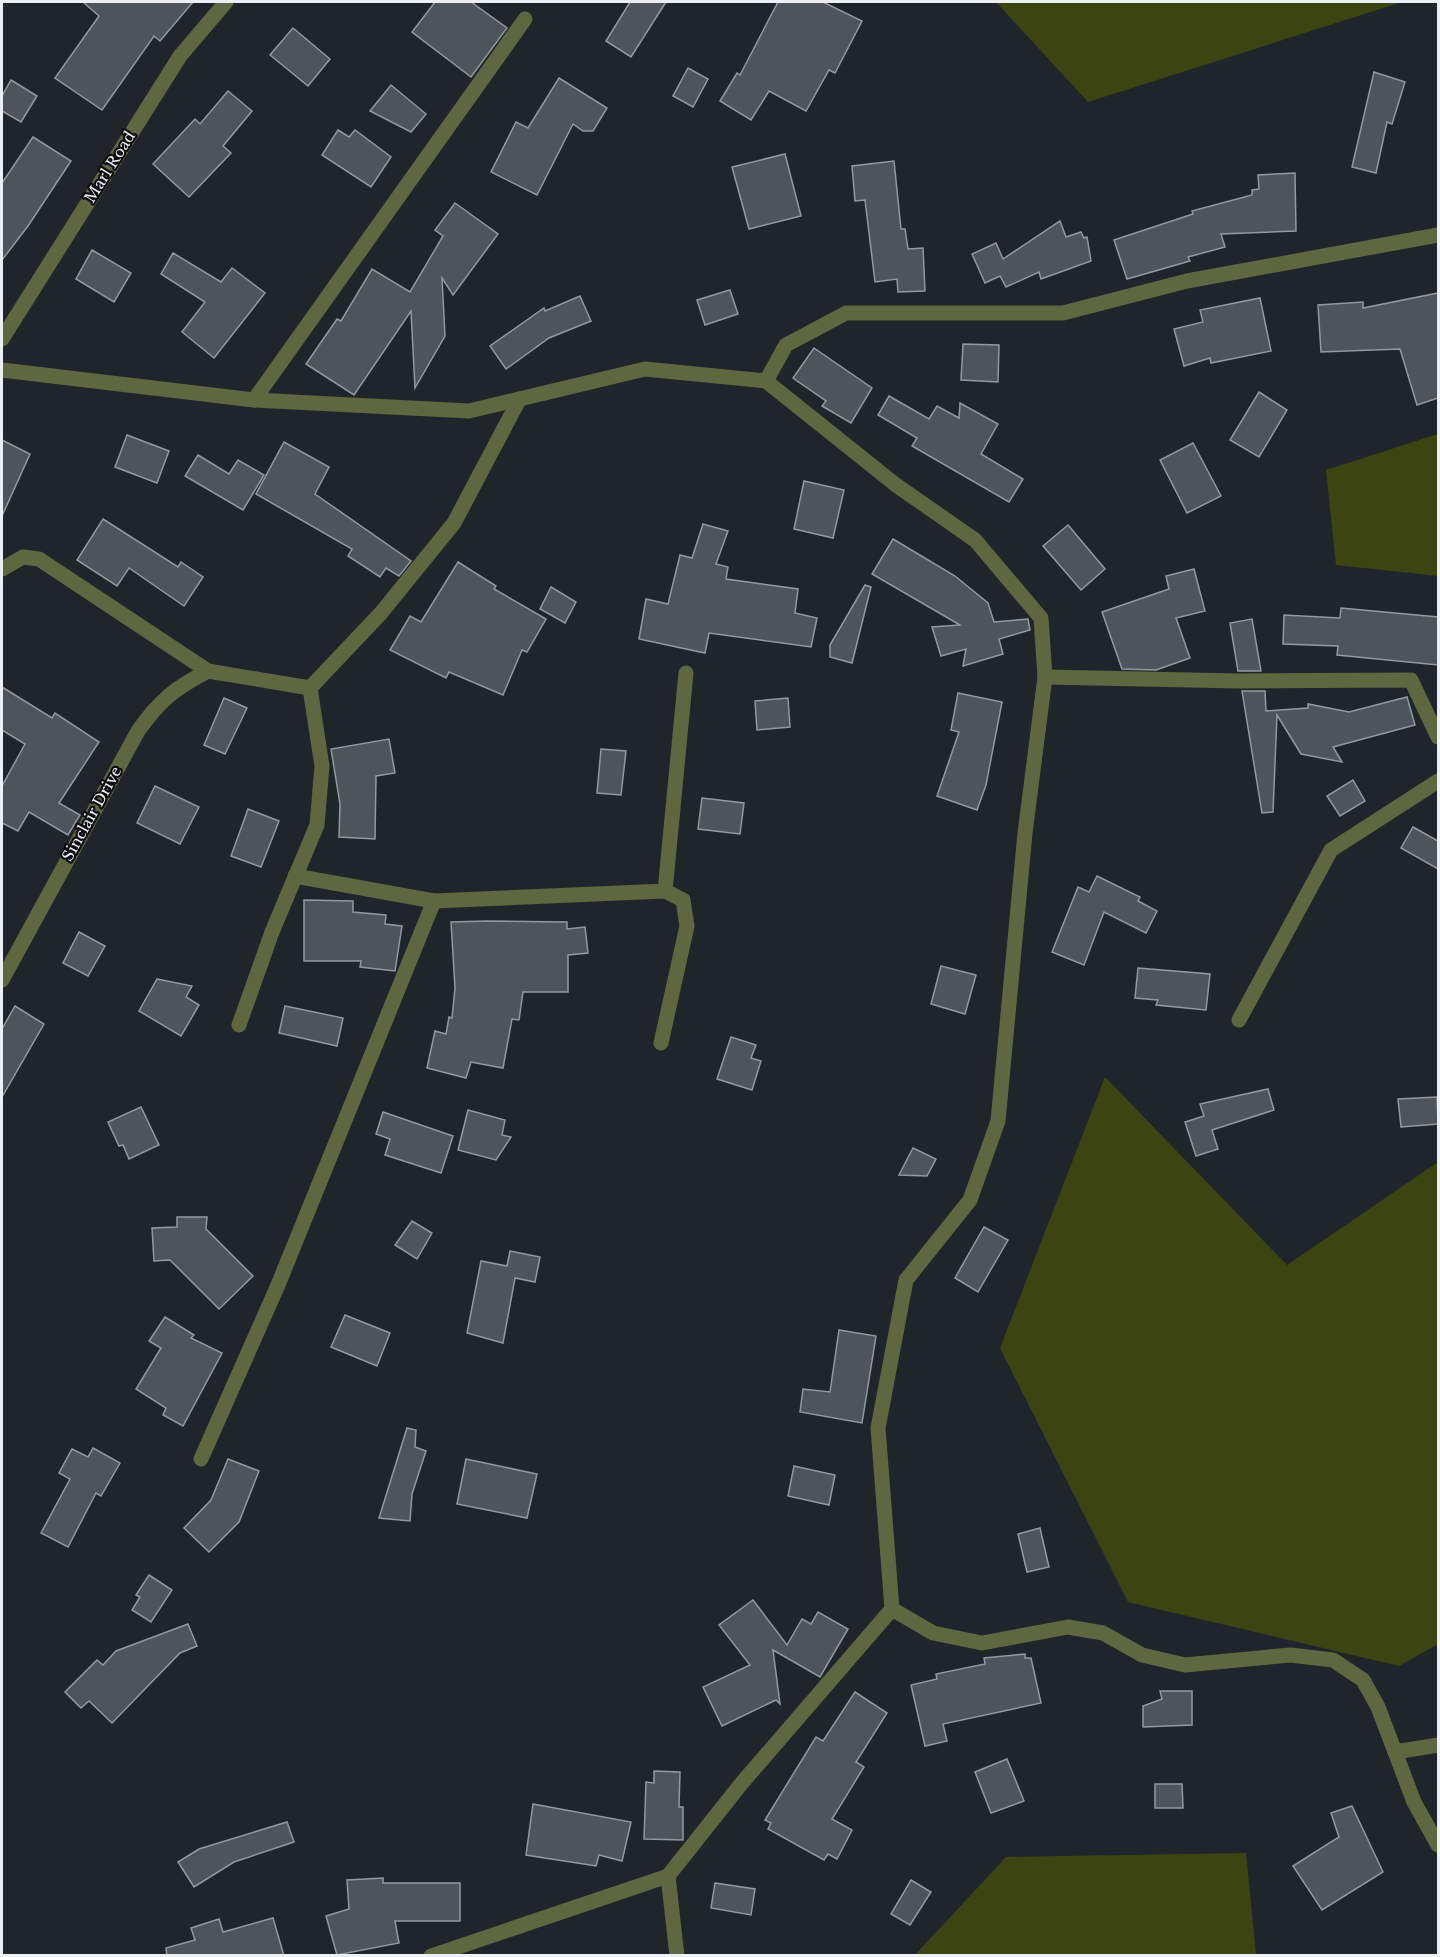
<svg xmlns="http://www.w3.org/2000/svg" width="1440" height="1957" font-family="'Libre Baskerville',serif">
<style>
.green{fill:#3c4412}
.building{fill:#4e545b;stroke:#9299a1;stroke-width:1.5}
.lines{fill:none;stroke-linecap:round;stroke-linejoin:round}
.lane{stroke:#5f6741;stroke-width:15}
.street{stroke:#5f6741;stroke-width:15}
.labels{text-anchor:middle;stroke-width:4.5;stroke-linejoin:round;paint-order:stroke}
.street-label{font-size:15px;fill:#ecf0f4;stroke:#0c0e11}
</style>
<rect width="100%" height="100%" fill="#20252b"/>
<!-- green -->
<g class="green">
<path d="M996,2H995H1402L1088,102Z"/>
<path d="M1438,434V576L1336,565L1326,470Z"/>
<path d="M1105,1077L1287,1265L1438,1162V1644L1399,1666L1128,1602L1000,1348Z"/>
<path d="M1246,1853L1256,1955H915L1006,1857Z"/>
</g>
<!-- building -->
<g class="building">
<path d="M83,2H193L160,41L154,36L102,110L55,78L99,16Z"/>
<path d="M435,2H471L507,28L471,77L412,32Z"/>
<path d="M630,2H666L631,57L606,41Z"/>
<path d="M778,2H823L862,21L835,73L829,70L806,111L769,91L751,120L720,101L737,73L740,75Z"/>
<path d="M293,28L330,59L308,86L270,55Z"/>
<path d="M688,68L708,79L693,107L673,96Z"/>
<path d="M1374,72L1405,82L1392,124L1387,122L1376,173L1352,167Z"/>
<path d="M559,78L607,108L593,131H583L573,124L537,195L491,172L516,122L528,128Z"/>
<path d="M11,80L37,96L21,122L2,111V96Z"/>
<path d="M391,85L426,114L411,132L370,111Z"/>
<path d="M228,91L252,111L223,146L231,153L189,197L153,164L195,119L200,124Z"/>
<path d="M338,130L349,137L355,130L391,157L371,187L322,155Z"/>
<path d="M33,137L71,161L28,226L2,260V183Z"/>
<path d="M785,154L801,216L749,229L732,167Z"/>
<path d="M894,161L901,229H905L908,249L923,248L925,291L898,292L897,279L875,282L865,200L855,201L852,166Z"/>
<path d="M1295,173L1296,231L1221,234L1225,247L1188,257L1190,261L1127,279L1114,240L1193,214L1192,211L1252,195V190L1259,189L1258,175Z"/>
<path d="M455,203L498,234L453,295L442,278L445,336L415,388L411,311L354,395L306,364L337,319L341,321L372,269L410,292L443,236L435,230Z"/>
<path d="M1060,221L1066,237L1081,232L1084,238L1087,237L1091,261L1041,279L1039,272L1006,287L1000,276L985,283L972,254L996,243L1003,259Z"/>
<path d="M92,250L131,273L114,302L76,279Z"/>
<path d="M173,253L221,282L232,268L265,293L214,358L182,332L205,302L161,274Z"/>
<path d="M730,290L738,314L705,325L697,300Z"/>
<path d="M1438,293V398L1417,405L1400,349L1321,352L1318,305L1363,302V308Z"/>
<path d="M580,296L591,321L549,338L506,369L490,346L544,308L545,311Z"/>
<path d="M1260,298L1271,351L1211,363L1210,358L1184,366L1174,329L1203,322L1200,310Z"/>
<path d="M963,344L999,345L998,382L961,380Z"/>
<path d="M814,348L872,388L851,423L822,406L826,401L793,378Z"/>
<path d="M1259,392L1287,410L1259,457L1230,440Z"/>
<path d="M889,396L929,419L937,406L959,418L960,403L998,424L981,454L1023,479L1009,502L912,446L917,438L878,415Z"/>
<path d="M127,435L169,451L157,483L115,467Z"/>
<path d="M2,440L30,454L2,516Z"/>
<path d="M284,442L329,467L315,494L411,561L399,576L386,568L380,577L348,556L352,549L256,494Z"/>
<path d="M1193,443L1221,496L1187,513L1160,460Z"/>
<path d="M198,455L229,474L238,460L264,475L243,510L185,476Z"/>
<path d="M804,481L844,490L833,538L794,529Z"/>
<path d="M103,519L178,567L181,562L203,577L184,606L129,568L117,586L77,560Z"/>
<path d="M703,524L728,531L716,564L728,567L726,579L798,589L795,613L817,618L811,647L709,633L705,653L639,639L646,599L668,604L680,555L692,558Z"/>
<path d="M1068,525L1105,569L1081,590L1043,546Z"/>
<path d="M893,539L955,576L988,603L994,622L1028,619L1030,630L999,639L1003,654L963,666L966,649L941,656L932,627L960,625L872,574Z"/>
<path d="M458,562L496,586L494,589L546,619L527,652L522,650L503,695L449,672L446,678L390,650L410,616L421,622Z"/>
<path d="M1194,569L1205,611L1176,618L1190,658L1156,670L1122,669L1102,612L1169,589L1166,576Z"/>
<path d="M865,585L871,587L852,663L830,657V645Z"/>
<path d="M551,587L576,602L565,623L540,609Z"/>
<path d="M1341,608L1438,617V665L1337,655L1338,646L1283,644L1284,615L1340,618Z"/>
<path d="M1252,619L1261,671H1238L1230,623Z"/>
<path d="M2,687L52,718L55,713L99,742L59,803L80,815L68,835L29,812L18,831L2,823V786L25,744L2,730Z"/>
<path d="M1242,691H1265L1266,711L1308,708V704L1349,712L1407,697L1415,725L1333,747L1342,762L1301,754L1277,715L1273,812L1262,813Z"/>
<path d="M958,693L1002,702L986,785L977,810L937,796L959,732L951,730Z"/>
<path d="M224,698L247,708L225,754L204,745Z"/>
<path d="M788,698L790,727L757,730L755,701Z"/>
<path d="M389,739L395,773L376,776L375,839L339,837L340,804L331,749Z"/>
<path d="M601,749L626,751L621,795L597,793Z"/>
<path d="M1353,780L1365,801L1340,816L1327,796Z"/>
<path d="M155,786L199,807L180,844L137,823Z"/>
<path d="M702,798L744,803L740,834L698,829Z"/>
<path d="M248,809L279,821L261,867L231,856Z"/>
<path d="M1413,827L1438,841V869L1401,848Z"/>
<path d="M1097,876L1140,897L1138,901L1157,911L1146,933L1104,912L1084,965L1052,952L1078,887L1089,892Z"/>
<path d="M304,900L353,901V912L386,915L385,924L402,926L395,971L360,967L361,961H304Z"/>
<path d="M487,921L567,922V929L585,927L588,953L568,955V992H523L519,1020L512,1019L503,1068L471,1062L466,1078L427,1068L435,1031L446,1034L449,1017L452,1018L455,988L451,922Z"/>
<path d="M79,932L105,946L88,976L63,963Z"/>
<path d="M941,966L976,975L965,1014L931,1004Z"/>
<path d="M1138,968L1210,974L1206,1010L1156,1005L1158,1000L1135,998Z"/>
<path d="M157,979L192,986L186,997L199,1005L181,1036L139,1011Z"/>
<path d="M15,1006L44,1024L2,1097V1029Z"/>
<path d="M285,1006L343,1018L337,1046L279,1033Z"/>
<path d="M731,1037L756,1045L751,1058L761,1061L752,1090L717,1079Z"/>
<path d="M1268,1089L1274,1110L1212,1130L1218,1149L1196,1156L1185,1122L1204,1116L1200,1104Z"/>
<path d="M1437,1097L1438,1124L1401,1127L1398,1099Z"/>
<path d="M141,1107L159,1145L129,1159L123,1145L119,1146L108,1122Z"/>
<path d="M468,1110L505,1120L502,1135L511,1137L496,1160L458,1150Z"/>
<path d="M383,1112L453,1136L441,1173L385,1155L390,1139L376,1134Z"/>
<path d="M913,1148L936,1159L927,1176L899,1175Z"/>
<path d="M177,1217H207L206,1229L253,1276L219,1309L170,1260L154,1261L152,1228L177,1227Z"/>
<path d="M412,1221L432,1233L417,1259L395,1245Z"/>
<path d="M984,1227L1008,1240L978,1292L955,1278Z"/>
<path d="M510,1251L540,1257L535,1282L515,1278L503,1343L467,1333L481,1261L507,1266Z"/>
<path d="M345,1315L390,1333L377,1366L331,1347Z"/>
<path d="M165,1317L194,1335L191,1338L222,1353L183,1426L163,1415L166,1408L136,1389L161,1348L149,1341Z"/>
<path d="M839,1330L876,1336L862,1423L800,1412L803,1389L830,1392Z"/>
<path d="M407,1428L416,1430L415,1447L426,1451L412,1494L410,1521L379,1518Z"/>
<path d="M93,1448L120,1463L101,1496L96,1493L68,1547L41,1533L70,1479L59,1473L72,1449L88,1457Z"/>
<path d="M228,1459L259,1471L239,1522L209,1552L184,1528L211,1500Z"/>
<path d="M466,1459L537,1474L527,1518L457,1504Z"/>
<path d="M794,1466L835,1475L829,1505L788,1496Z"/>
<path d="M1040,1528L1049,1567L1027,1572L1018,1534Z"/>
<path d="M149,1575L172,1590L151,1622L132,1610L140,1597L136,1595Z"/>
<path d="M753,1600L787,1645L802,1619L811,1624L818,1612L848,1629L820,1677L773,1650L780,1704L776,1700L722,1726L703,1687L750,1665L719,1625Z"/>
<path d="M188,1624L197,1646L180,1653L112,1723L89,1701L81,1708L65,1692L97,1660L103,1665L116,1651Z"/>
<path d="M1025,1654V1658H1031L1041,1703L943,1724L947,1741L925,1746L911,1685L937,1679L936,1674L985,1664L984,1658Z"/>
<path d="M1160,1691H1192V1725L1143,1727V1706L1162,1699Z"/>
<path d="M855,1692L887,1713L856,1762L864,1767L832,1819L852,1830L837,1859L828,1854L824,1860L768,1829L771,1823L765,1820L816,1737L823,1741Z"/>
<path d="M1007,1759L1024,1801L991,1813L975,1772Z"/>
<path d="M654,1771L680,1772L679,1807H683V1840L644,1839L646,1782L654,1783Z"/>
<path d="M1155,1784H1182L1183,1808H1155Z"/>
<path d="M533,1804L631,1822L622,1861L599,1855L596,1866L526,1855Z"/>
<path d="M1352,1806L1383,1872L1322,1910L1293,1866L1339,1837L1331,1813Z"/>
<path d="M287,1822L294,1842L234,1862L194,1887L178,1862L199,1849Z"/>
<path d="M383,1878V1883H460V1921H395L399,1943L337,1955L326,1916L349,1909L347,1880Z"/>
<path d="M911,1880L931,1892L910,1925L891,1914Z"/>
<path d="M715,1883L755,1889L751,1915L711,1908Z"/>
<path d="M273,1918L284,1956H167L166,1948L195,1940L191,1928L219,1919L223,1932Z"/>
</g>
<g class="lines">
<!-- lane -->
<path class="lane" d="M1395,1752L1438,1745"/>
<!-- street -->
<g class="street">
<path d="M2,339L180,56L226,2"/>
<path d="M2,370L254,400L469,411L645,369L766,381L896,485L975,540L1041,618L1045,677L1025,833L998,1121L970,1200L906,1280L878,1428L892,1609L741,1784L668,1876L677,1956"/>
<path d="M766,381L786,345L846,313H1063L1187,281L1438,235"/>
<path d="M254,400L525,19"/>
<path d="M2,569L23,557L39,559L208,671L310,688L381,613L454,523L519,400"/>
<path d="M1045,677L1239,681L1411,680L1438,737"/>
<path d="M295,876L434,901L665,891L686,673"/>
<path d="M2,980L138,731C160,700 175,688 208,671"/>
<path d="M1239,1020L1331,850L1438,781"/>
<path d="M239,1025L272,932L317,825L322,766L310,688"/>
<path d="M661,1043L687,926L683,900L665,891"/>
<path d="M201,1459L278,1285L434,901"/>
<path d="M892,1609L933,1633L982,1643L1068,1627L1103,1633L1142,1655L1185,1665L1290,1655L1333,1660L1363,1680L1378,1707L1414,1802L1438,1845"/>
<path d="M431,1956L668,1876"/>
</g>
</g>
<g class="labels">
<!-- street labels -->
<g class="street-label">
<text transform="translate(110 167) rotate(-58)" y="5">Marl Road</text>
<text transform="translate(92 814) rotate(-61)" y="5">Sinclair Drive</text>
</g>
</g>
<!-- border -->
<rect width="1440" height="1957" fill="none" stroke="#ecf0f4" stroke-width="6"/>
</svg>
